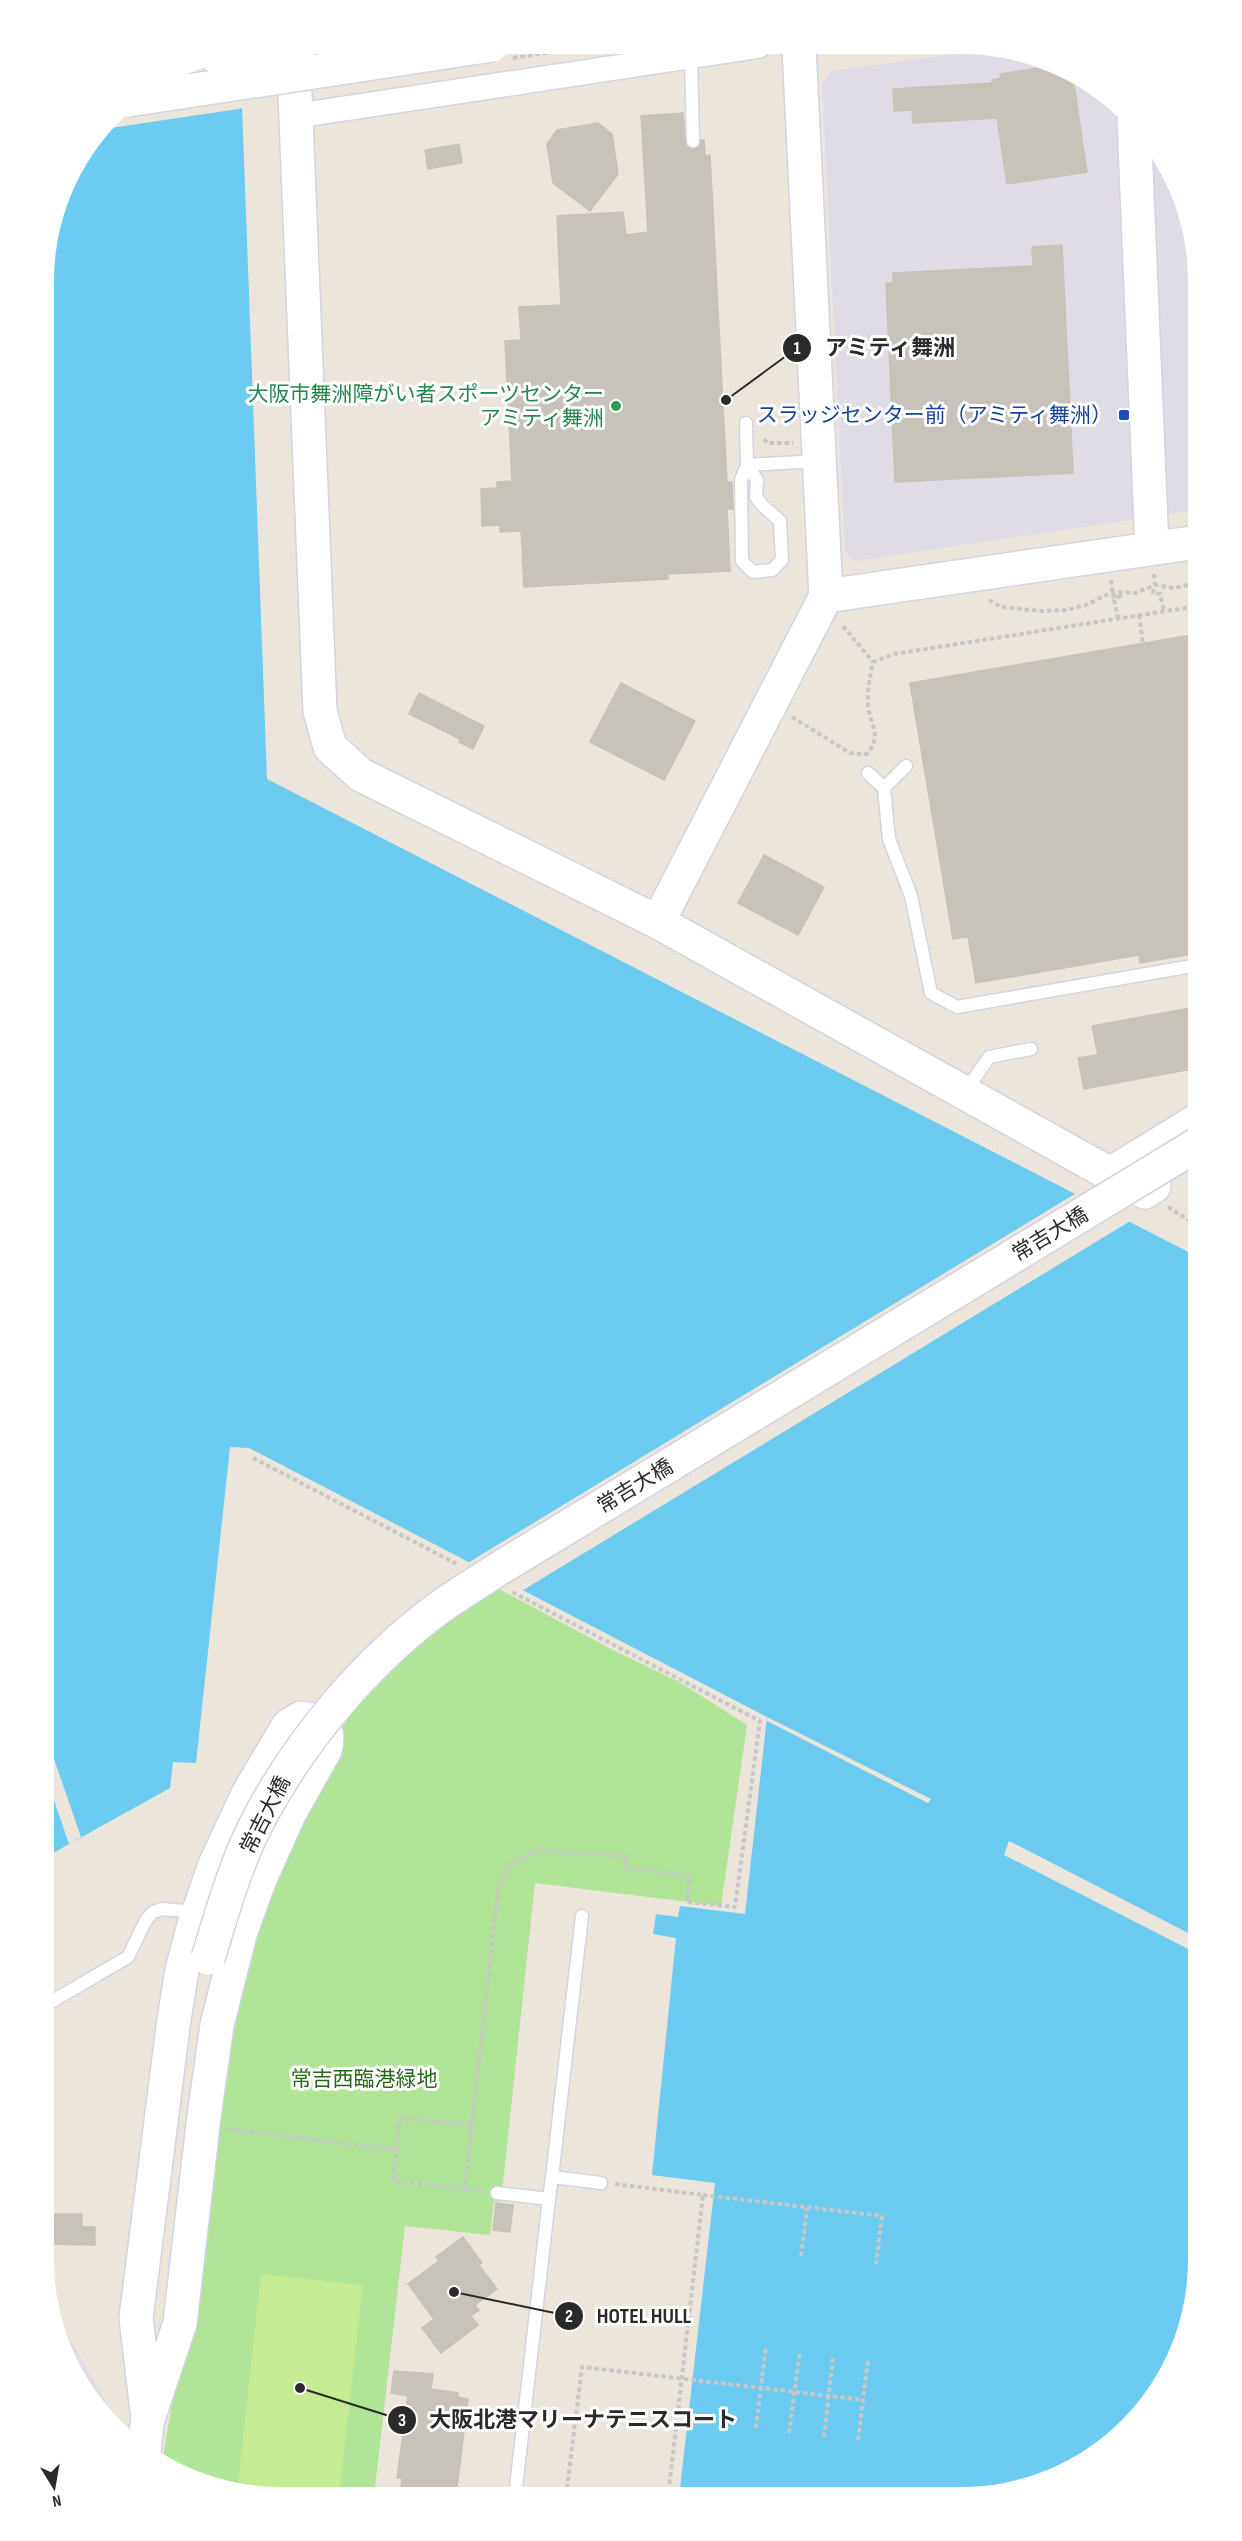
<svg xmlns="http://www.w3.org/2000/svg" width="1242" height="2541" font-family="'Sofia Sans Condensed','Noto Sans JP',sans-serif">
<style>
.industrial{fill:#dfdce5}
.green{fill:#b0e497}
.pitch{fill:#c4ec92}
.water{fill:#6ccbf0}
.pier{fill:#ece5db}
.building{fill:#c7c3ba;stroke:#c8c1b5;stroke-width:1.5}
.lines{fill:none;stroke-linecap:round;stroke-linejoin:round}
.lane-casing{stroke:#d1d4e3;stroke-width:15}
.street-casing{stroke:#d1d4e3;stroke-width:27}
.secondary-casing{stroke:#d1d4e3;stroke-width:36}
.path{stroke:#c8c8c8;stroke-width:4;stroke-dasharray:4.5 3;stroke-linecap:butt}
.lane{stroke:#fff;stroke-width:12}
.street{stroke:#fff;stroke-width:24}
.secondary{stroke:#fff;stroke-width:33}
.secondary-bridge-casing{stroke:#d1d4e3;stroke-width:36;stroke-linecap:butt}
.path-bridge{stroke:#c8c8c8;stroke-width:4;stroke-dasharray:4.5 3;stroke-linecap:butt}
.secondary-bridge{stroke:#fff;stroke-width:33}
.leisure-dot{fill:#2e9e5b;stroke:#fff;stroke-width:2}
.transit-dot{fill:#1a4fb4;stroke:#fff;stroke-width:2}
.labels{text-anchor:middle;stroke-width:6;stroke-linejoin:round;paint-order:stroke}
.leisure-label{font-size:21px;fill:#27864d;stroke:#fff;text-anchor:end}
.transit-label{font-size:21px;fill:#164399;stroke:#fff;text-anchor:end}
.street-label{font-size:21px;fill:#2a2a2a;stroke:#fff}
.park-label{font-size:21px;fill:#286819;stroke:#fff}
.leader{fill:none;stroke:#2a2a2a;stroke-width:2}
.callout-dot{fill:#2a2a2a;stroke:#fff;stroke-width:2}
.mark-label{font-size:18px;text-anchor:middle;font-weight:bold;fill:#fff}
.callout-label{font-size:22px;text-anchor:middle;font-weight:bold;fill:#2a2a2a;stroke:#fff;stroke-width:6;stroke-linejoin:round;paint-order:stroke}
</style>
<rect width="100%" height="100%" fill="#ece5db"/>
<!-- industrial -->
<g class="industrial">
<path d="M999,48H1007L1066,68L1118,103L1159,149L1186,205L1198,281V510L855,561L845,551L822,84L832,71Z"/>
<path d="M51,2306L114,2416L113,2426L83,2392L56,2336Z"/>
</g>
<!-- green -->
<path class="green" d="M497,1588L615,1651L681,1683L747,1725L721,1906L535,1883L501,2202L494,2201L490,2235L405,2226L374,2496L249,2495L176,2473L162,2464L180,2355L233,1979L337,1737L361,1696L422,1640Z"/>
<!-- pitch -->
<path class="pitch" d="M261,2274L363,2285L339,2496L249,2495L237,2492Z"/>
<!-- water -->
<path class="water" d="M240,52L267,779L1198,1257V2275L1181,2351L1149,2405L1093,2457L1037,2485L961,2497H679L715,2183L652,2175L676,1938L653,1934L656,1914L678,1917L680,1906L745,1914L767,1717L249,1448L230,1447L196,1763L173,1762L170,1788L44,1858V265L68,176L124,103L190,61Z"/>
<!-- pier -->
<g class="pier">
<path d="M243,51L245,108L104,129L124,103L190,61Z"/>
<path d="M1078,1192L1132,1220L520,1592L466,1564Z"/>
<path d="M767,1717L931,1799L928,1803L767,1721Z"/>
<path d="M44,1730L81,1837L69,1844L44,1771Z"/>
<path d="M1009,1841L1198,1938V1954L1004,1855Z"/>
</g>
<!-- building -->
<g class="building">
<path d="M1057,65L1072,72L1087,172L1007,184L997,118L913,123L912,110L894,111L893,89L992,83V80L1001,78L1000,74Z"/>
<path d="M683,113L686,146L693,149L697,148L701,140H704L705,156L710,155L727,482H732L733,509H727L730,571L668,574V579L524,587L521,531L500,532V525L482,526L481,489L497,488V482L512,481L505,341L521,340L519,307L561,305L557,216L623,212L626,235L648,232L641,116Z"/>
<path d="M598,123L612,134L618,174L590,211L553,183L547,144L557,130Z"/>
<path d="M459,144L462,163L428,169L425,150Z"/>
<path d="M1062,245L1073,473L895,482L886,283H893V273L1033,266L1032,247Z"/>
<path d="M1198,634V953L1140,963L1139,955L976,983L968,937L953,939L910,683Z"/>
<path d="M621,683L695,721L664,780L590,742Z"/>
<path d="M419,693L484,726L473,749L459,742L460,739L409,714Z"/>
<path d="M764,855L824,887L798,935L738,903Z"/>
<path d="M1190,1008L1198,1055V1068L1084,1089L1078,1058L1098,1055L1092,1026Z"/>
<path d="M496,2203L513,2205L510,2232L493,2230Z"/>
<path d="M50,2214H82V2227H95V2245L49,2244Z"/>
<path d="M463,2237L482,2263L479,2265L497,2289L475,2305L479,2310L471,2316L478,2325L441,2353L422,2328L434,2319L408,2284L439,2261L436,2257Z"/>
<path d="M394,2371L433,2374L431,2389L458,2393V2397L468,2399L456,2496H400L402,2478H397L408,2396L391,2393Z"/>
</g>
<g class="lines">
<defs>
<g id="lane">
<path d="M691,56L693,141"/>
<path d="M746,423L747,465L817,461"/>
<path d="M747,465L757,480L756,497L763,506L780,521L782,560L772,570L753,572L742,561L741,480Z"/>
<path d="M906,766L884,788L889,839L911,896L931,993L957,1007L1198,965"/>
<path d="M868,773L884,788"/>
<path d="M965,1092L989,1057L1031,1049"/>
<path d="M44,2006L128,1957L146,1920L153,1912L162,1909L196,1912"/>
<path d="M552,2177L582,1916"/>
<path d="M497,2193L549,2199L552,2177L601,2183"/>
<path d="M515,2496L549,2199"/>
</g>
<path id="street" d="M295,116L758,46"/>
<g id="secondary">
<path d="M293,45L320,711L330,747L361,775L658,922L1110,1174L1145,1192L1154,1186"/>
<path d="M1134,121L1152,548"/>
<path d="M826,596L1198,542"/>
<path d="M658,922L826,596L799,47"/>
<path d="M1110,1174L1198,1120"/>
<path d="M301,1718L320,1721C328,1730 328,1738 325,1750L289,1814L259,1881L240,1934L217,2025L204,2116L180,2323L148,2419L136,2318L174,2019L182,1970L194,1925L215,1865L248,1794L288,1726Z"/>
<path d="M144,2452L150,2397"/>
</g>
</defs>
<!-- lane casing -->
<use href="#lane" class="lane-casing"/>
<!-- street casing -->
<use href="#street" class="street-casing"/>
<!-- secondary casing -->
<use href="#secondary" class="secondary-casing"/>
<!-- path -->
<g class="path">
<path d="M764,439L767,443H793"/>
<path d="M1154,574L1155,585L1153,593L1160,594L1164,611"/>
<path d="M1111,580L1113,596H1120L1114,600L1118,618"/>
<path d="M989,600L1001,607L1041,611L1066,610L1086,605L1112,592L1136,593L1155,585L1174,588L1198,583"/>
<path d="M1139,615L1143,643"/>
<path d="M843,626L873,662"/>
<path d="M792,717L850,753L867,754C883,734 870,726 868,705C867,690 870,677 873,662L894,654L1198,606"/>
<path d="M1168,1207L1198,1226"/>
<path d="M253,1458L457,1564"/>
<path d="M400,2118L472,2125L465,2189L393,2181Z"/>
<path d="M472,2125L498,1890L510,1865L537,1850L626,1856L625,1868L689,1876L687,1902L735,1907L760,1721L512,1592"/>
<path d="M228,2129L397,2150"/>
<path d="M615,2184L703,2195L668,2497"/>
<path d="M465,2189L482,2191"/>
<path d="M703,2195L882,2216L876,2264"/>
<path d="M801,2256L807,2208"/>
<path d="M756,2428L766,2346"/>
<path d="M789,2433L800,2351"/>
<path d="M824,2437L833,2357"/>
<path d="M858,2440L868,2360"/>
<path d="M566,2496L582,2367L863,2400"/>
</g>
<!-- lane -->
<use href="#lane" class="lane"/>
<!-- street -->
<use href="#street" class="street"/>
<!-- secondary -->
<use href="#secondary" class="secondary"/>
<defs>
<g id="secondary-bridge">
<path d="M216,56L302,44"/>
<path d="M128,100L492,45"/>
<path d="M208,1958C223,1910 237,1858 262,1813C303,1738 363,1666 432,1613C453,1597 477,1583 500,1568L1198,1144"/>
</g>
</defs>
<!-- secondary-bridge casing -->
<use href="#secondary-bridge" class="secondary-bridge-casing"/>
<!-- path-bridge -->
<path class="path-bridge" d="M513,58L595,45"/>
<!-- secondary-bridge -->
<use href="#secondary-bridge" class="secondary-bridge"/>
</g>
<!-- markers -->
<circle class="leisure-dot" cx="616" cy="406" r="6"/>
<rect class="transit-dot" x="1118" y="409" width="12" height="12" rx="3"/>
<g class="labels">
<!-- leisure labels -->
<g class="leisure-label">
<text x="604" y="401">大阪市舞洲障がい者スポーツセンター<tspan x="604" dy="24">アミティ舞洲</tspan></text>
</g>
<!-- transit labels -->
<g class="transit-label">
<text x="1112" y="422">スラッジセンター前（アミティ舞洲）</text>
</g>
<!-- street labels -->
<g class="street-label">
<text transform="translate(1050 1234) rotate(-31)" y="7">常吉大橋</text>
<text transform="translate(635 1486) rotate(-31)" y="7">常吉大橋</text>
<text transform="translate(265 1815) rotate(-63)" y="7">常吉大橋</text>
</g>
<!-- park labels -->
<g class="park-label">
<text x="364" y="2086">常吉西臨港緑地</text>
</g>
</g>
<!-- crop -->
<path d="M0 0H1242V2541H0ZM281 54H961A227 227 0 0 1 1188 281V2260A227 227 0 0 1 961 2487H281A227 227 0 0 1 54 2260V281A227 227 0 0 1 281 54Z" fill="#fff" fill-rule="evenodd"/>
<!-- callouts -->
<path class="leader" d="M726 400L797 348M454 2292L569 2316M300 2388L402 2420"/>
<g class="callout-dot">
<circle cx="726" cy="400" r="6"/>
<circle cx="454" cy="2292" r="6"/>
<circle cx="300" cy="2388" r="6"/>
<circle cx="797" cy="348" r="15"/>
<circle cx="569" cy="2316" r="15"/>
<circle cx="402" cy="2420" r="15"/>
</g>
<g class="mark-label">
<text x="797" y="354">1</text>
<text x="569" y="2322">2</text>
<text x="402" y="2426">3</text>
</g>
<g class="callout-label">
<text x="890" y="355">アミティ舞洲</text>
<text x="644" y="2323">HOTEL HULL</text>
<text x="583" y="2427">大阪北港マリーナテニスコート</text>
</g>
<!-- north arrow -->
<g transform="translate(54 2487) rotate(169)" stroke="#ffffff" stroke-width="4.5" paint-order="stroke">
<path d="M0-4.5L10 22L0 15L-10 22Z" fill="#2a2a2a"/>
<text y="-9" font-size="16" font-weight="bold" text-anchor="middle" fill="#2a2a2a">N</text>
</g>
</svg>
